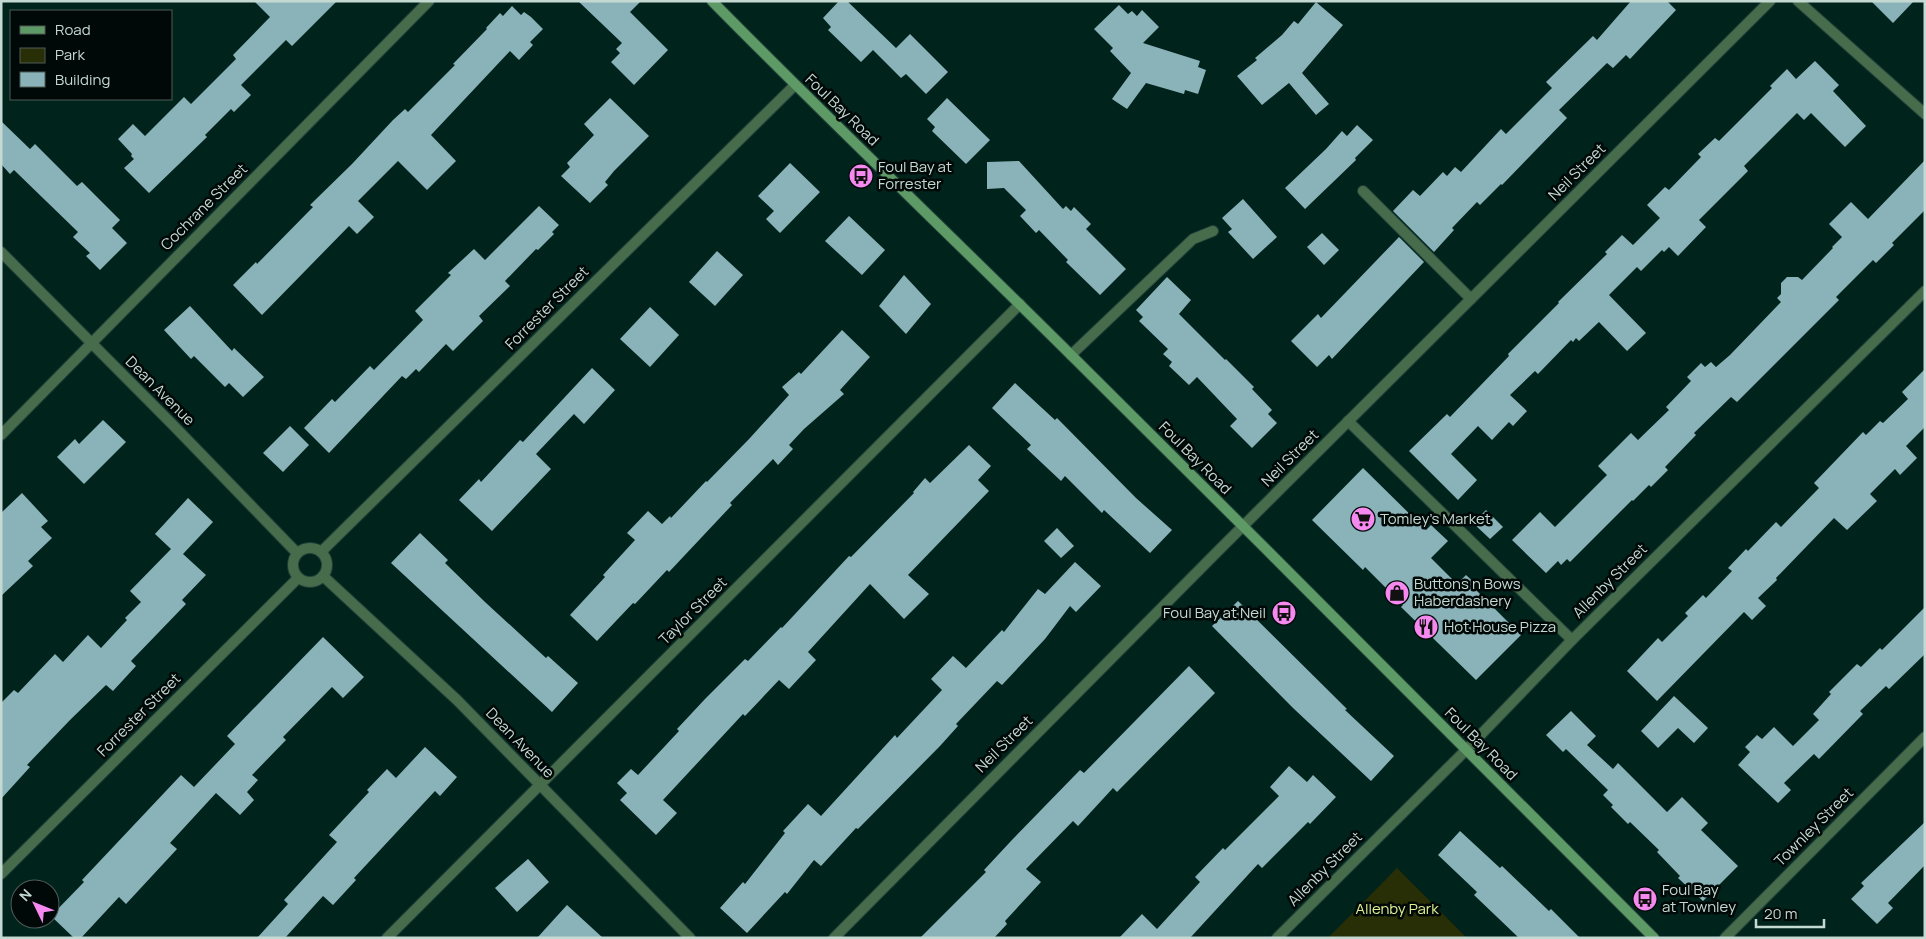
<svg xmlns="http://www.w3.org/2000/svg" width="1926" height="939" font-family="Manrope,sans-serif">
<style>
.green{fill:#282e05}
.building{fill:#8ab3b9}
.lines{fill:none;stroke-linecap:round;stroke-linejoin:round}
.service-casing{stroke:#204039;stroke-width:12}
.minor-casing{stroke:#204039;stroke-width:12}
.secondary-casing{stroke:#204039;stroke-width:12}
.service{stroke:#476c4b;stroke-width:10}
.minor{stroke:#476c4b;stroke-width:10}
.secondary{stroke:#5e9a65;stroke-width:10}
.labels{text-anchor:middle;stroke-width:5;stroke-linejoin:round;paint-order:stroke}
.street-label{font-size:15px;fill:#c5d9d3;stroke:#000907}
.poi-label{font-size:15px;fill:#c5d9d3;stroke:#000907;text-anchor:start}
.park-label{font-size:15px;fill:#dfef91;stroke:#000907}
</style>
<rect width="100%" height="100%" fill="#00231c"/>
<!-- green -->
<path class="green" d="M1397,868L1467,938H1328Z"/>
<!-- building -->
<g class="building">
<path d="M254,1H337L292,46L286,40L241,85L251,95L234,112L231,109L205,135L207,137L149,193L124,168L134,159L131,156L132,154L118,139L133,124L145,136L184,97L191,104L236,59L233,55L270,17Z"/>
<path d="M578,1H641L630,12L668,50L634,85L611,62L620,53L616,49L622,43Z"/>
<path d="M839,1H847L896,48L910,34L948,72L926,94L906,74L901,78L873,50L861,62L828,30L831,27L823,18Z"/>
<path d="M1631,1H1667L1676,10L1630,59L1626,55L1613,68L1607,63L1559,110L1567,118L1502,185L1501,184L1480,205L1477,202L1452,228L1454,230L1434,252L1393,211L1413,190L1420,196L1443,172L1447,176L1455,167L1461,172L1501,129L1506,134L1552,88L1546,82L1593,36L1597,40Z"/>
<path d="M1871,1H1914L1893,23Z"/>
<path d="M1316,2L1343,25L1302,73L1329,104L1316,115L1289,83L1262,105L1237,76L1257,60L1255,58L1282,35L1294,21L1298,24Z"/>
<path d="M1119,5L1128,14L1132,11L1137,16L1142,10L1159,27L1143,43L1200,61L1198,67L1206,70L1198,94L1185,90L1184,94L1146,83L1127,109L1112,99L1131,73L1110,51L1113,48L1094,29Z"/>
<path d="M512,6L521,15L524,12L531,17L543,29L530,42L533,45L519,60L510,51L431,135L456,161L427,190L398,161L358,201L374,217L357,234L349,226L262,315L233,285L256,262L257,264L313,207L310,205L352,164L393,120L405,109L408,112L455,65L453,64L487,29L486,28L500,13L503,16Z"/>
<path d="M1815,61L1839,85L1833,91L1866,126L1845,147L1811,113L1804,120L1797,113L1744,166L1748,171L1699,220L1706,227L1678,256L1669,247L1664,252L1662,250L1641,271L1637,267L1609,295L1646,333L1627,351L1599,322L1579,341L1576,338L1573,342L1571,340L1538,374L1535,371L1510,395L1527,411L1513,426L1509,422L1492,440L1478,426L1451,454L1477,480L1458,500L1409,451L1447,414L1450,417L1509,356L1508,354L1559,303L1558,302L1607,254L1605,252L1622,235L1633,245L1660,218L1647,205L1665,187L1669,190L1701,157L1698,154L1715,138L1719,141L1772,88L1770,86L1787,69L1796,79Z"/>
<path d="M610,98L649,136L614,171L605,182L608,185L590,203L561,176L570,167L567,163L594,135L584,124Z"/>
<path d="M947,98L990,140L966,164L932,131L935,127L927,119Z"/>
<path d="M1,121L30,149L35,144L77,186L82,182L120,220L112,228L127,243L100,270L86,256L90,253L73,237L78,232L14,170L10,174L1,164Z"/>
<path d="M1357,125L1373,140L1355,158L1356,160L1305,209L1285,188L1326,149L1342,131L1347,136Z"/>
<path d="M1925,160V210L1892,243L1894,245L1876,263L1873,260L1836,297L1839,300L1737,402L1731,397L1694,433L1696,435L1665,467L1668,470L1651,487L1649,485L1633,501L1632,500L1570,562L1567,559L1561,565L1558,561L1546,573L1512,540L1540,512L1555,527L1607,475L1598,466L1631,433L1638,440L1669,410L1666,407L1691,381L1687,377L1701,363L1705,367L1711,362L1716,367L1730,355L1781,302L1777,298L1781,294V283L1787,277H1798L1802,280L1833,248L1832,247L1842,237L1829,224L1851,202L1868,219Z"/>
<path d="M1019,161L1063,209L1066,206L1071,211L1074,207L1091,224L1086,229L1126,269L1100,295L1066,262L1068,260L1039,230L1036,233L1020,216L1026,210L1004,188L987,189V162Z"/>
<path d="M790,163L820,192L780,233L766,219L774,211L758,196Z"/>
<path d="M1243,199L1277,237L1253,259L1228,232L1232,229L1222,218Z"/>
<path d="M539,206L559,225L552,232L554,234L538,250L536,249L505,281L510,286L479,316L483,321L453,351L446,344L419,372L416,369L406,379L402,376L329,453L304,428L332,399L335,402L370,366L374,370L423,320L415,311L451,275L448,273L474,249L485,260Z"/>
<path d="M849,216L885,250L862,275L825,241Z"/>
<path d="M1322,233L1339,250L1324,265L1307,247Z"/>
<path d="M1399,237L1424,262L1332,359L1329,355L1317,367L1291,341L1318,314L1321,318Z"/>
<path d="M717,251L743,275L715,306L689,282Z"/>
<path d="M904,275L931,304L906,334L879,306Z"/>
<path d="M1167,277L1191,300L1179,314L1225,360L1226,359L1254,387L1252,389L1272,410L1268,414L1277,423L1252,448L1230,426L1237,419L1197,377L1189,385L1169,366L1172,362L1163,354L1168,349L1139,321L1143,317L1136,310Z"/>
<path d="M190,306L232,351L234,348L264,377L243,397L229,383L225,387L194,356L191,359L164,330Z"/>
<path d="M650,307L679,335L650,367L620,339Z"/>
<path d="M842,330L870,357L840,390L844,394L804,429L789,445L793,449L778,465L773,459L730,503L732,505L669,572L667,570L635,604L633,603L597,641L570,615L605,577L603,575L635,540L627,533L648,511L662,524L670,516L671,518L706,481L707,482L750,438L789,395L782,387L799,372L801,374Z"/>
<path d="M592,368L615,390L584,424L574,414L536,454L551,469L492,531L459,500L479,479L481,482L520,440L523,442Z"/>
<path d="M1925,369V427L1906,446L1917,458L1900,475L1895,469L1870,494L1877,501L1847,530L1834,518L1776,578L1777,580L1758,598L1766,606L1752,620L1744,612L1657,701L1627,671L1658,638L1662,642L1688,616L1685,613L1703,595L1706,598L1732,571L1728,568L1746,549L1748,551L1776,522L1781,527L1819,488L1814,483L1863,432L1866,435L1880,421L1883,423L1908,399L1902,392Z"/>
<path d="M1015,383L1055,420L1057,418L1136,498L1172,530L1150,553L1104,510L1102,513L1065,476L1061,481L1027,449L1031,445L992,408Z"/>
<path d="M103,420L126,442L84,484L57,457L75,439L79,444Z"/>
<path d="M290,426L309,445L283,472L263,453Z"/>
<path d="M969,445L991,466L978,480L989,491L908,575L929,594L904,619L870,584L808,652L816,660L789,689L779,680L745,716L743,714L663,800L677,813L656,835L620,800L627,793L617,783L631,769L638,775L679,731L677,729L705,699L745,659L748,661L781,627L782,628L849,556L851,557L914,493L913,492L925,478L930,483Z"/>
<path d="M1363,468L1426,530L1431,525L1448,541L1431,558L1457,584L1466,575L1479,587L1476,590L1521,635L1476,680L1401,607L1403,605L1365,567L1363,570L1312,520Z"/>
<path d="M22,493L48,521L41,527L52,538L28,561L33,566L1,596V513Z"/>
<path d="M188,498L213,522L183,554L206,575L182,600L186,604L131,661L136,666L113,691L106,685L70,720L27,765L30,767L1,799V703L14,690L18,693L55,654L63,662L88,635L101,648L127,620L125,618L141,602L130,591L171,549L155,534Z"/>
<path d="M1486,510L1503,527L1490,539L1473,523Z"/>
<path d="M1057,528L1074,546L1061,558L1044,541Z"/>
<path d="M420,533L448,560L445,563L485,602L546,658L548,656L578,683L552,712L391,563Z"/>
<path d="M1075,562L1101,586L1076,612L1070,606L1045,639L1002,685L997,681L956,724L958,726L940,746L858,829L856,828L821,866L814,860L787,894L785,892L747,933L720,908L743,882L745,884L785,833L783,831L808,804L821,816L895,735L897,738L942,690L931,679L953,656L966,668L1002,630L1004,632L1038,589L1045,594Z"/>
<path d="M1238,601L1347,709L1345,710L1394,756L1371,781L1293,708L1212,626Z"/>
<path d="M1925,607V654L1889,689L1886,686L1860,711L1863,714L1819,759L1814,754L1784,783L1791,790L1778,803L1738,765L1750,752L1745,747L1757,735L1762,739L1774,727L1793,746L1819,720L1813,714L1831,694L1829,692L1857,664L1861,667L1880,648L1882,650Z"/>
<path d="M323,637L364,677L343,698L332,687L283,737L286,740L252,775L258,780L247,792L254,800L240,815L216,793L170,843L177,849L126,904L119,897L81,938H74L51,916L84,882L82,880L181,775L194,787L235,744L227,736Z"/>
<path d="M1189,666L1215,693L1117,792L1113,788L1078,826L1073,821L1026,869L1041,882L1005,921L1007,924L994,938H920L986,872L984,870L1011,841L1080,770L1084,773Z"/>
<path d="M1674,696L1708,728L1694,743L1678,728L1658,748L1641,731Z"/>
<path d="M1571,711L1596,736L1587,745L1613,769L1618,763L1667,812L1682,797L1708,823L1701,830L1738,866L1703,901L1678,878L1680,876L1657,852L1659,850L1630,822L1628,824L1611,807L1613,805L1603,795L1608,790L1566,749L1563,752L1546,735Z"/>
<path d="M425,747L457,777L440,796L435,791L354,878L356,880L333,905L323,896L285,938H257L288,904L284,900L337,842L329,835L369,792L367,790L387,769L396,778Z"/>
<path d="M1289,766L1307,782L1313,775L1336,797L1310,824L1308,822L1262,868L1258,864L1190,938H1119L1142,914L1157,929L1200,882L1195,877L1223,848L1225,850L1279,796L1270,787Z"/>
<path d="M1925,822V865L1888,903L1893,908L1877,924L1851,899L1864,886L1861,883Z"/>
<path d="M1460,831L1500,868L1502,866L1549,911L1551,909L1580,938H1519L1474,895L1477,892L1438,855Z"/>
<path d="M528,859L549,882L517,912L495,888Z"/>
<path d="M567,905L603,938H537Z"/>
</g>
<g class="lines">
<defs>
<g id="service">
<path d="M1363,191L1471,299"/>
<path d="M1071,355L1193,239L1213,231"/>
<path d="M1348,421L1572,640"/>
</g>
<g id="minor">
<path d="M1798,1L1925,114"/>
<path d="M1,252L173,425L297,553"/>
<path d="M1,435L429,1"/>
<circle cx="310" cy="565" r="17"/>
<path d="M321,552L795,85"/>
<path d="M323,576L457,700L690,938"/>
<path d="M1,874L298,578"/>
<path d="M387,938L1020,304"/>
<path d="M834,938L1220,549L1770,1"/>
<path d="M1277,938L1466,750L1572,640L1925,291"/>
<path d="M1725,938L1925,737"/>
</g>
<path id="secondary" d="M712,1C829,120 950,235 1069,353C1265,547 1459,743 1654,938"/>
</defs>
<!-- service casing -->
<use href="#service" class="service-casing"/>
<!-- minor casing -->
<use href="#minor" class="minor-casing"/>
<!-- secondary casing -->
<use href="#secondary" class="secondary-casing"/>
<!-- service -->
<use href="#service" class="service"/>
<!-- minor -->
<use href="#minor" class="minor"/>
<!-- secondary -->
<use href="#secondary" class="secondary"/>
</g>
<!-- icons -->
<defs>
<symbol id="bus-disc" viewBox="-11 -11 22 22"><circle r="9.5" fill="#f589ef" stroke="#000907"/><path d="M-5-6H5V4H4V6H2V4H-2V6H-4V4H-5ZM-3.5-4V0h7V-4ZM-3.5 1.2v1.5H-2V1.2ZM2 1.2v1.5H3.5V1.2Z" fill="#111"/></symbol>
<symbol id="supermarket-disc" viewBox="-11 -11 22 22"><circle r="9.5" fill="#f589ef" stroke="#000907"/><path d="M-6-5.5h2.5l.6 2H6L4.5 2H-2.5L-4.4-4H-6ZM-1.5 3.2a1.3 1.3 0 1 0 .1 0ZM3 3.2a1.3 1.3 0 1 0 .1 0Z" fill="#111"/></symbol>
<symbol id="shop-disc" viewBox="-11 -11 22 22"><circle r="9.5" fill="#f589ef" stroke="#000907"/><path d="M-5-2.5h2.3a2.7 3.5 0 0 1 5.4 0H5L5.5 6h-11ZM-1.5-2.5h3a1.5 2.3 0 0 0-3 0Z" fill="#111"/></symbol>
<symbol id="restaurant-disc" viewBox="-11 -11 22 22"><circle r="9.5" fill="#f589ef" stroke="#000907"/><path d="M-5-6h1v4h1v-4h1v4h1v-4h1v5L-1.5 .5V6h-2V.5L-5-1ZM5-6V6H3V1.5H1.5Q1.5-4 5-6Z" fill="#111"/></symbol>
</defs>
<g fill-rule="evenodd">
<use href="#bus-disc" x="847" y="162" width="28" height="28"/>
<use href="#supermarket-disc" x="1349" y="505" width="28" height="28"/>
<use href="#shop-disc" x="1383" y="579" width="28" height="28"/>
<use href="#bus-disc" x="1270" y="599" width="28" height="28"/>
<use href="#restaurant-disc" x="1412" y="613" width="28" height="28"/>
<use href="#bus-disc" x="1631" y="885" width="28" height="28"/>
</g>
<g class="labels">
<!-- street labels -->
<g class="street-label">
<text transform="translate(842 110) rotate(44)" y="5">Foul Bay Road</text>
<text transform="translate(1577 172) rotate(-45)" y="5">Neil Street</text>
<text transform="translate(204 207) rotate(-45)" y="5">Cochrane Street</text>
<text transform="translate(547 308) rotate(-45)" y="5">Forrester Street</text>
<text transform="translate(160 391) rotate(45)" y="5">Dean Avenue</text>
<text transform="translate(1195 458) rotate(45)" y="5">Foul Bay Road</text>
<text transform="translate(1290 458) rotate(-45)" y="5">Neil Street</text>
<text transform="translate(1610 581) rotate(-45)" y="5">Allenby Street</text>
<text transform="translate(693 611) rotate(-45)" y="5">Taylor Street</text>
<text transform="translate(139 715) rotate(-45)" y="5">Forrester Street</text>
<text transform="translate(520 743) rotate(46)" y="5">Dean Avenue</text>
<text transform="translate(1004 744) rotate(-45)" y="5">Neil Street</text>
<text transform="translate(1481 744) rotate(45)" y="5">Foul Bay Road</text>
<text transform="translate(1814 827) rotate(-45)" y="5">Townley Street</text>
<text transform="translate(1325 869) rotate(-45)" y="5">Allenby Street</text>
</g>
<!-- poi labels -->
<g class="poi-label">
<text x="878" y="172">Foul Bay at<tspan x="878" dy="17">Forrester</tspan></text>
<text x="1380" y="524">Tomley's Market</text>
<text x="1414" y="589">Buttons n Bows<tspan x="1414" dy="17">Haberdashery</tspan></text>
<text x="1266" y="618" text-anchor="end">Foul Bay at Neil</text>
<text x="1444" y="632">Hot House Pizza</text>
<text x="1662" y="895">Foul Bay<tspan x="1662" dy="17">at Townley</tspan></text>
</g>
<!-- park labels -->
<g class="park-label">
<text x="1397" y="914">Allenby Park</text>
</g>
</g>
<!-- border -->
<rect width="1926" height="939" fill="none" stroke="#c5d9d3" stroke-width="5"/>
<!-- legend -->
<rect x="10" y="10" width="162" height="90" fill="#000907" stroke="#4f5c59"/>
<rect x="20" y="26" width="25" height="8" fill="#5e9a65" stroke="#4f5c59"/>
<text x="55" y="35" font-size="15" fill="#c5d9d3">Road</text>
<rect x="20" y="48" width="25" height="15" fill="#282e05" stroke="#4f5c59"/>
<text x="55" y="60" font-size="15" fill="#c5d9d3">Park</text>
<rect x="20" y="72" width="25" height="15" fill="#8ab3b9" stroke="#4f5c59"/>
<text x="55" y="85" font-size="15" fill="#c5d9d3">Building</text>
<!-- north arrow -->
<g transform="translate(35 904) rotate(313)"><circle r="24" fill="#000907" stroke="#4f5c59"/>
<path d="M0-4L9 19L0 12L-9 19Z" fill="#f589ef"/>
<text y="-8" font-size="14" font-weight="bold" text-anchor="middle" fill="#c5d9d3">N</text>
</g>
<!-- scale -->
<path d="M1756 919v8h68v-8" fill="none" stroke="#c5d9d3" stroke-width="2.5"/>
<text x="1764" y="919" font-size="15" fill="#c5d9d3" stroke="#000907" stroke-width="4" paint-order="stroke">20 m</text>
</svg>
